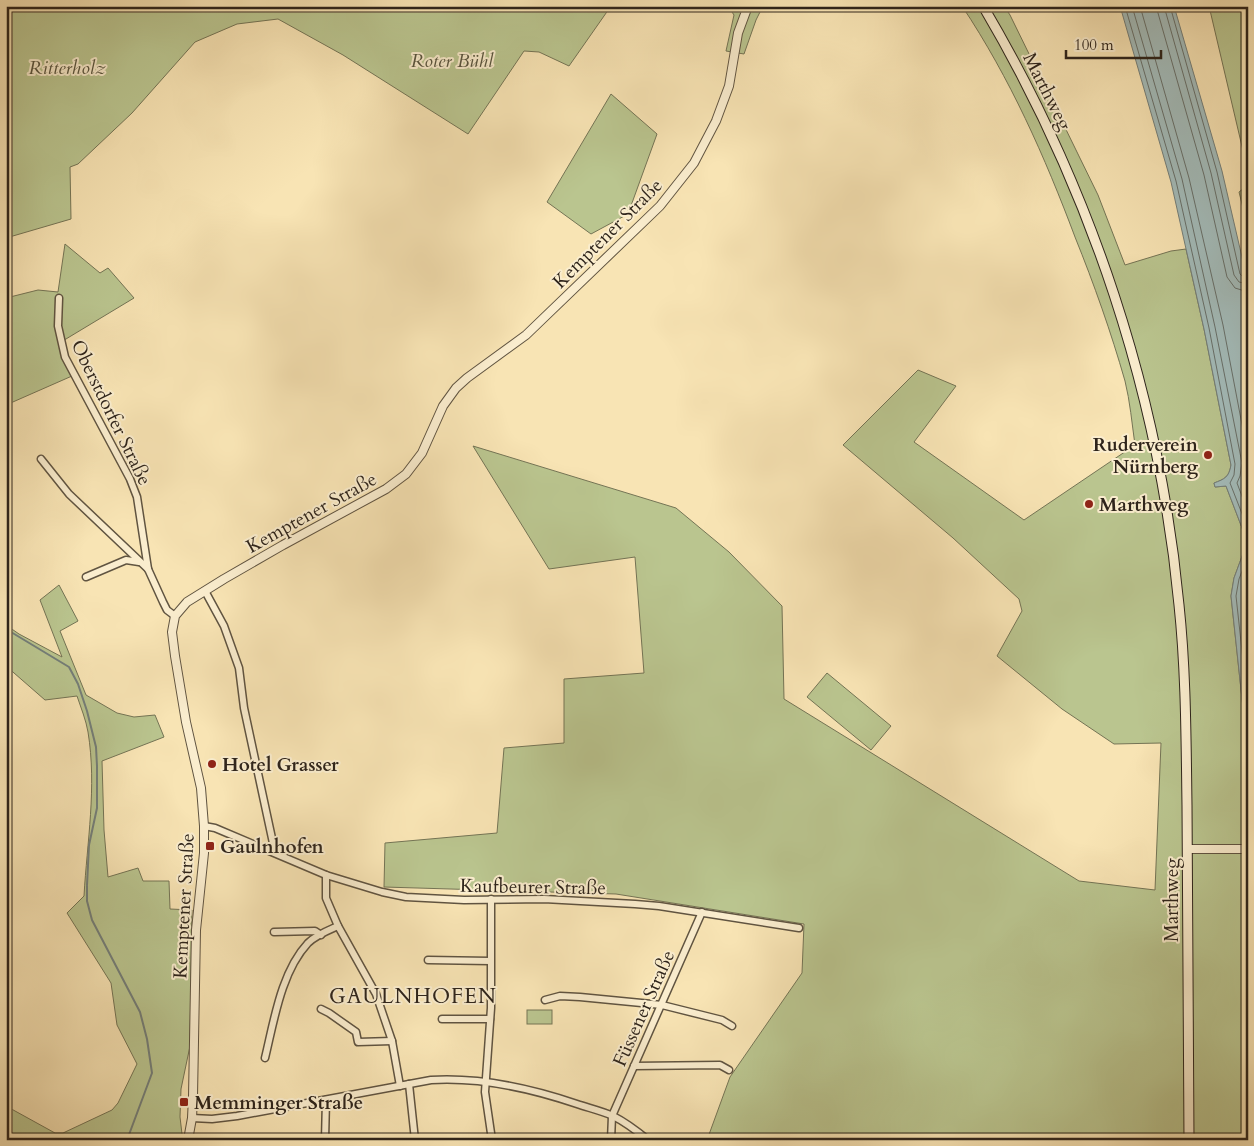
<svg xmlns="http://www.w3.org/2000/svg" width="1254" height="1146" font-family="Cardo,serif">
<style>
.green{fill:#bac58f;stroke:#747455}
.water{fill:#a3bbb9;stroke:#747f7a}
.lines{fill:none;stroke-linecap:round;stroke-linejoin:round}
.shore{stroke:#68706a;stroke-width:1}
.stream{stroke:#747f7a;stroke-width:2}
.minor-casing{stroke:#605441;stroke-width:9}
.tertiary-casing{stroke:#605441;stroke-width:10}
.secondary-casing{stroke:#2e241b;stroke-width:11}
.minor{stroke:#faedce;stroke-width:6}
.tertiary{stroke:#faedce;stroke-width:8}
.secondary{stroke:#faedce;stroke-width:9}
.poi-dot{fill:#8f2418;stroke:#faedce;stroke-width:2}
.labels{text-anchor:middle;stroke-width:4;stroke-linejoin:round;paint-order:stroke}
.park-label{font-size:19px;font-style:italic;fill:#58543e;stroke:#faedce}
.street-label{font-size:19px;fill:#2e241b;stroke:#faedce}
.poi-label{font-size:19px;font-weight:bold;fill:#2e241b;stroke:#faedce;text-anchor:start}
.quarter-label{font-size:21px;letter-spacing:1px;fill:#2e241b;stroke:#faedce}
</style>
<rect width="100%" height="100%" fill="#f8e4b4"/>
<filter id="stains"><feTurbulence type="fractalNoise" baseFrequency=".004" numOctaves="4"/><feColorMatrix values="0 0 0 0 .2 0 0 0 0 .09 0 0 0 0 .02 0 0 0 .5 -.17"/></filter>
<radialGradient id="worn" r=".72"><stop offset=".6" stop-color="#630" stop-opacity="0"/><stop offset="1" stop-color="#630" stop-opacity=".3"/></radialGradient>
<!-- green -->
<g class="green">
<path d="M6,6H611L569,66L539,52L524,51L468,134L343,55L278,19L237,24L195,42L132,113L78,164L70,167L71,219L6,238Z"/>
<path d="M728,6H763L756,20L744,54L726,51L734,15Z"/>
<path d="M962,6H1004L1010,15L1098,195L1125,265L1171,251L1186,249L1204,329L1231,465C1229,477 1225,479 1214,483L1215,487L1226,486L1244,533V551L1234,578L1231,596L1248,755V1140H707L730,1077L802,973L804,924L616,894L384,887L385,843L497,833L504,748L564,743V679L644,673L635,557L549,569L473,446L676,508L729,552L782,606L784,699L1079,881L1155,890L1161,743L1114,744L1062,709L997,656L1022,611L1019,599L953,538L843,445L918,370L956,386L914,442L1024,520L1135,445C1132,424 1130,401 1125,381C1111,332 1094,284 1075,237C1045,157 1010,78 962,6Z"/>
<path d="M1209,6H1248V172Z"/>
<path d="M611,94L657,134L628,214L591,234L547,202Z"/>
<path d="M1248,185V228L1239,192Z"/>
<path d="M65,244L100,273L108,268L134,298L61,342L72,376L6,405V298L38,290L58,292Z"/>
<path d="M59,585L78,621L60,631L86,695L117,713L134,717L155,715L164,737L102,761L104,830L108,877L138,868L143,881H169L170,909L192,910L190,1046L181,1089L180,1117L182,1134L184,1136L183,1140H6V1106L55,1133H63L112,1110L118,1103L137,1064L117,1025L111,983L67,913L84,896C87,842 97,787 88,732C86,720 81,708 77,696L45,700L6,666V625L19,634L62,657L40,600Z"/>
<path d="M827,673L891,726L871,750L807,697Z"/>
<rect x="527" y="1010" width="25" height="14"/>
</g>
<!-- water -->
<path class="water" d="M1120,6H1174L1222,171L1248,283V755L1231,596L1234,578L1244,551V533L1226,486L1215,487L1214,483C1225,479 1229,477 1231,465L1204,329L1171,182Z"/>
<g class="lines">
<!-- shore -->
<g class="shore">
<path d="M1125,6L1176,181L1209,328L1235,464L1234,475L1230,483L1248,529"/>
<path d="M1132,6L1182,179L1215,327L1242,463L1240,476L1237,483L1248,512"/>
<path d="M1140,6L1189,178L1223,325L1248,456"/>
<path d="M1156,6L1204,175L1227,277L1235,288L1248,292"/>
<path d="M1164,6L1211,173L1234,275L1239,282L1248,284"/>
<path d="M1170,6L1217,172L1240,274L1243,277L1248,278"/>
<path d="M1248,556L1239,579L1236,596L1248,706"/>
<path d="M1248,573L1243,596L1248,646"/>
</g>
<!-- stream -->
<g class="stream">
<path d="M6,629L69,667L78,684L87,711L96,747L97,766V808L89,845L87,885"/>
<path d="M87,886V901L92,920L140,1012L147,1039L152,1073L127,1140"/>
</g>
<defs>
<g id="minor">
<path d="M59,298L58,326L65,357L130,479L137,497L148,569"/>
<path d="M41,459L69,494L148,569L163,602L167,610L175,616"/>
<path d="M86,577L126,560L139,562"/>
<path d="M205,591L224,626L239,668L244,708L273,843V852"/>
<path d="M204,826L215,828L326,875L382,892L406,897L464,900L544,899L635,904L659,906L799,928"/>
<path d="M326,875V898L338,926L376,994L392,1041L400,1086"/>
<path d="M491,899V1008L485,1092L492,1140"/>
<path d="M274,932L315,931L321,935"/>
<path d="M428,960L490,961"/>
<path d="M545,1000L560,996L580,997L662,1005L722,1020L732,1026"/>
<path d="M321,1009L329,1013L356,1032L358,1042L392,1041"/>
<path d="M442,1019H490"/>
<path d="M265,1058C274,1021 281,972 308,943C316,935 329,930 338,926"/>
<path d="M634,1066L720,1065L729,1070"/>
<path d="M409,1084L415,1140"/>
<path d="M192,1118L212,1119L237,1116L431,1080C481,1077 530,1088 577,1104C589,1108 602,1111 613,1116C625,1122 637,1131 648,1140"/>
<path d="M325,1140L326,1100"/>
<path d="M611,1140L612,1116L702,912"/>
</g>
<g id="tertiary">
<path d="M1187,849H1248"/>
<path d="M188,1140L192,1118L193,1097L196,930L204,853V826L201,788L186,722L175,656L172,632L175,616L187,602L224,579L283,545L386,489L406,474L422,453L443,406L456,388L467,378L526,335L660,206L694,163L716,121L729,86L738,33L748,6"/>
</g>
<path id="secondary" d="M983,6C1091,189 1159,393 1179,605C1186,671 1186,738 1187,805C1188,916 1188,1028 1189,1140"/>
</defs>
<!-- minor casing -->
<use href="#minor" class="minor-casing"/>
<!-- tertiary casing -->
<use href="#tertiary" class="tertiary-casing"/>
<!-- secondary casing -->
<use href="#secondary" class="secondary-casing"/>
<!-- minor -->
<use href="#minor" class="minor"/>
<!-- tertiary -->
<use href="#tertiary" class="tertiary"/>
<!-- secondary -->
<use href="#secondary" class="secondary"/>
</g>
<!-- markers -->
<g class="poi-dot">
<circle cx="1208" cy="455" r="5"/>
<circle cx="1089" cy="504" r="5"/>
<circle cx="212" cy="764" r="5"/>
<rect x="205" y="841" width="10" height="10" rx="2.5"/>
<rect x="179" y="1097" width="10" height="10" rx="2.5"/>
</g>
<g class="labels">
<!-- park labels -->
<g class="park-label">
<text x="452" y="67">Roter Bühl</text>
<text x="67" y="74">Ritterholz</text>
</g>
<!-- street labels -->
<g class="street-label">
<text transform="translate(1048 91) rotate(63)" y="7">Marthweg</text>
<text transform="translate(607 233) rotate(-45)" y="7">Kemptener Straße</text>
<text transform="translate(112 412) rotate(64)" y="7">Oberstdorfer Straße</text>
<text transform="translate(311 512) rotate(-29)" y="7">Kemptener Straße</text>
<text transform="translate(533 886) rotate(1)" y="7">Kaufbeurer Straße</text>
<text transform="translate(1171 900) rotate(-90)" y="7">Marthweg</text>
<text transform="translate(183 906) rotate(-87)" y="7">Kemptener Straße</text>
<text transform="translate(643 1008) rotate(-66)" y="7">Füssener Straße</text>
</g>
<!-- poi labels -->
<g class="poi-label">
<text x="1198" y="451" text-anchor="end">Ruderverein<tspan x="1198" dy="22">Nürnberg</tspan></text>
<text x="1099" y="511">Marthweg</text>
<text x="222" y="771">Hotel Grasser</text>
<text x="220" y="853">Gaulnhofen</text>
<text x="194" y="1109">Memminger Straße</text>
</g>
<!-- quarter labels -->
<g class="quarter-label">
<text x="413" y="1003">GAULNHOFEN</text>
</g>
</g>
<!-- margin -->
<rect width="1254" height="1146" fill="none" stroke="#f8e4b4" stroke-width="25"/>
<rect x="8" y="8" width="1239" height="1131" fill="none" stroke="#2e241b" stroke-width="2.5"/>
<rect x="12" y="12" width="1229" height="1121" fill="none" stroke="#2e241b"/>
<!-- scale -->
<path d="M1066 50v8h95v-8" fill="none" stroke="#2e241b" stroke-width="2.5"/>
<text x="1074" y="50" font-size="15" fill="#2e241b" stroke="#faedce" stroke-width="4" paint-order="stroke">100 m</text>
<rect width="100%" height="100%" filter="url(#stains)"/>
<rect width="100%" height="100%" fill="url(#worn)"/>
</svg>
